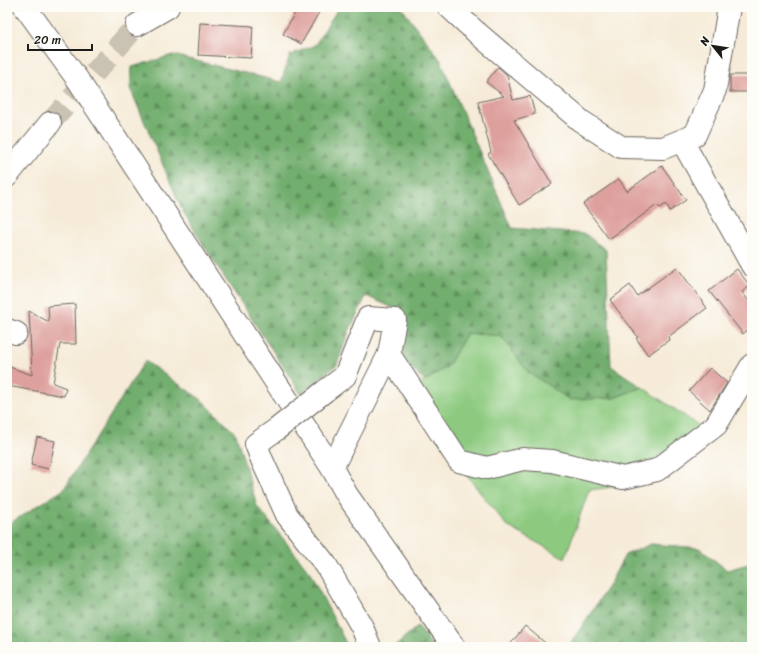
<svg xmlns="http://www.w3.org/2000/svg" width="759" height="654" font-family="Sriracha,sans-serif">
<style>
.green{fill:#8dca80;stroke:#54734e}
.forest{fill:url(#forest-firs);stroke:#476545}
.building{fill:#dea09d}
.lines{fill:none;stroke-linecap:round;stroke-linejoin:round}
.minor-tunnel{stroke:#cac2b2;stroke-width:22;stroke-dasharray:22 11;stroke-linecap:butt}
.minor-casing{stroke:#68645e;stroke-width:24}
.tertiary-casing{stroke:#68645e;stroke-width:24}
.minor{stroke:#fff;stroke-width:22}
.tertiary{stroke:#fff;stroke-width:22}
.minor-bridge-casing{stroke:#68645e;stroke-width:24;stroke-linecap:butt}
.minor-bridge{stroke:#fff;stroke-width:22}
</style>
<defs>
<pattern id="forest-firs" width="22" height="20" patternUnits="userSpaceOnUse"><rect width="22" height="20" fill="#72ae6e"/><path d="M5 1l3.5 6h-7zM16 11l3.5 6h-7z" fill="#5d8d5a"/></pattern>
</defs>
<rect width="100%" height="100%" fill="#fdfcf7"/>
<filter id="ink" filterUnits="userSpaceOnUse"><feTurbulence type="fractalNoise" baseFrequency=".025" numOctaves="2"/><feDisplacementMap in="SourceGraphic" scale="8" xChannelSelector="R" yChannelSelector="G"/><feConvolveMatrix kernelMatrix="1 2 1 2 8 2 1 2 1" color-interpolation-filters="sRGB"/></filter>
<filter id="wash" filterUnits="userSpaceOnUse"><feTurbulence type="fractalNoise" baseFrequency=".012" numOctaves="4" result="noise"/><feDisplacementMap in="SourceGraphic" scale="16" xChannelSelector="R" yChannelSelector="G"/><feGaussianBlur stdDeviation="0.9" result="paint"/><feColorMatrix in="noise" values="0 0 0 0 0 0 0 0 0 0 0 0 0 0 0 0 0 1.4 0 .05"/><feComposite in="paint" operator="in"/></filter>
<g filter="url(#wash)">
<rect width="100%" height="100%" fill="#f6ebd8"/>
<!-- green -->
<path class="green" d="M466,333L501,336L529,372L614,398L642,387L701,427L613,487L589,490L565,558L507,526L400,392L425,381L448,366Z"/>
<!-- forest -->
<g class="forest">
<path d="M339,7H401L440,59L512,228L585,234L606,250L611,366L642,387L614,398L570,400L528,372L501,336L467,333L448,366L425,381L405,363L398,310L366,296L349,331L337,365L301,394L213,260L183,212L130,88L132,67L173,55L281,82L290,55L315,45Z"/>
<path d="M145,361L202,400L236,434L257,506L309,571L348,647H7V525L63,490Z"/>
<path d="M651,544L699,548L727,570L752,563V647H568L609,585L625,555Z"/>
<path d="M418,626L433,647H393Z"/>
</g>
<g id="blocks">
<!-- building -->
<g class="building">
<path d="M298,7H322L301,44L283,34Z"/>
<path d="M200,23L253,26L251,58L198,55Z"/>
<path d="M498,67L507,75L513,100L530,96L535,114L514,120L552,184L519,205L488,154L491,152L478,102L504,96L486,82Z"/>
<rect x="730" y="75" width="20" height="17"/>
<path d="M662,166L686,200L670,211L666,204L660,208L657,205L609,239L583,204L619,179L627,191Z"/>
<path d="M677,267L707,308L668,337L669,340L648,355L636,338L638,337L610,300L630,285L637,296Z"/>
<path d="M737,269L750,286L742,292L752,305V326L743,334L709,291Z"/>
<path d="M75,304L76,344H60L53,383L66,388L64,396L7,386V366L32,375L29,311L49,322L48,306Z"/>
<path d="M710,368L727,383L710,410L689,391Z"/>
<path d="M37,437L55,441L49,469L31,465Z"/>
<path d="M525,626L550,647H508Z"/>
</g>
</g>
</g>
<g filter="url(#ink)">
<use href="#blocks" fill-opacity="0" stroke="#68645e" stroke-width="1"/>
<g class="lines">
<!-- minor-tunnel -->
<path class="minor-tunnel" d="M50,123L137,25"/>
<defs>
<g id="minor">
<path d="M449,7L476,32L581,121L621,147L663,148L695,135L715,90L729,7"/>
<path d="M137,25L168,7"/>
<path d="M682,141L752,265"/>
<path d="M7,176L50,123"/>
<path d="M7,330L16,333"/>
<path d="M389,354L459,461L487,468L523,459L552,461L623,478L657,470L716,425L752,365"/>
<path d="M325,391L345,376L368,318L395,320L389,354L332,468"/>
<path d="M277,429L256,444L262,460L287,515L326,565L362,627L370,647"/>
</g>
<path id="tertiary" d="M25,7L78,80L332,468L347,495L454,647"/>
</defs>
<!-- minor casing -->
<use href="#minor" class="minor-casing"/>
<!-- tertiary casing -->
<use href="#tertiary" class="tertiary-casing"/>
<!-- minor -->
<use href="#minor" class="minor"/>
<!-- tertiary -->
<use href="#tertiary" class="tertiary"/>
<defs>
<path id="minor-bridge" d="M277,429L325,391"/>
</defs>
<!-- minor-bridge casing -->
<use href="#minor-bridge" class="minor-bridge-casing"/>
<!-- minor-bridge -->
<use href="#minor-bridge" class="minor-bridge"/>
</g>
</g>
<!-- margin -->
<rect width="759" height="654" fill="none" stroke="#fdfcf7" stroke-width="24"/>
<!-- north arrow -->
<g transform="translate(713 46) rotate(300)" stroke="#fdfcf7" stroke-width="3" paint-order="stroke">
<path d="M0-3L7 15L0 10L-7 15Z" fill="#1c1c1c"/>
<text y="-6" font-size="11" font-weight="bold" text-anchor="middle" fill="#1c1c1c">N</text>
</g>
<!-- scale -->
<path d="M28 44v6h64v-6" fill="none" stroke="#1c1c1c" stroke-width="2"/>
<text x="34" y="44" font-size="12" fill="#1c1c1c" stroke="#fdfcf7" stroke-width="3" paint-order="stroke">20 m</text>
</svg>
